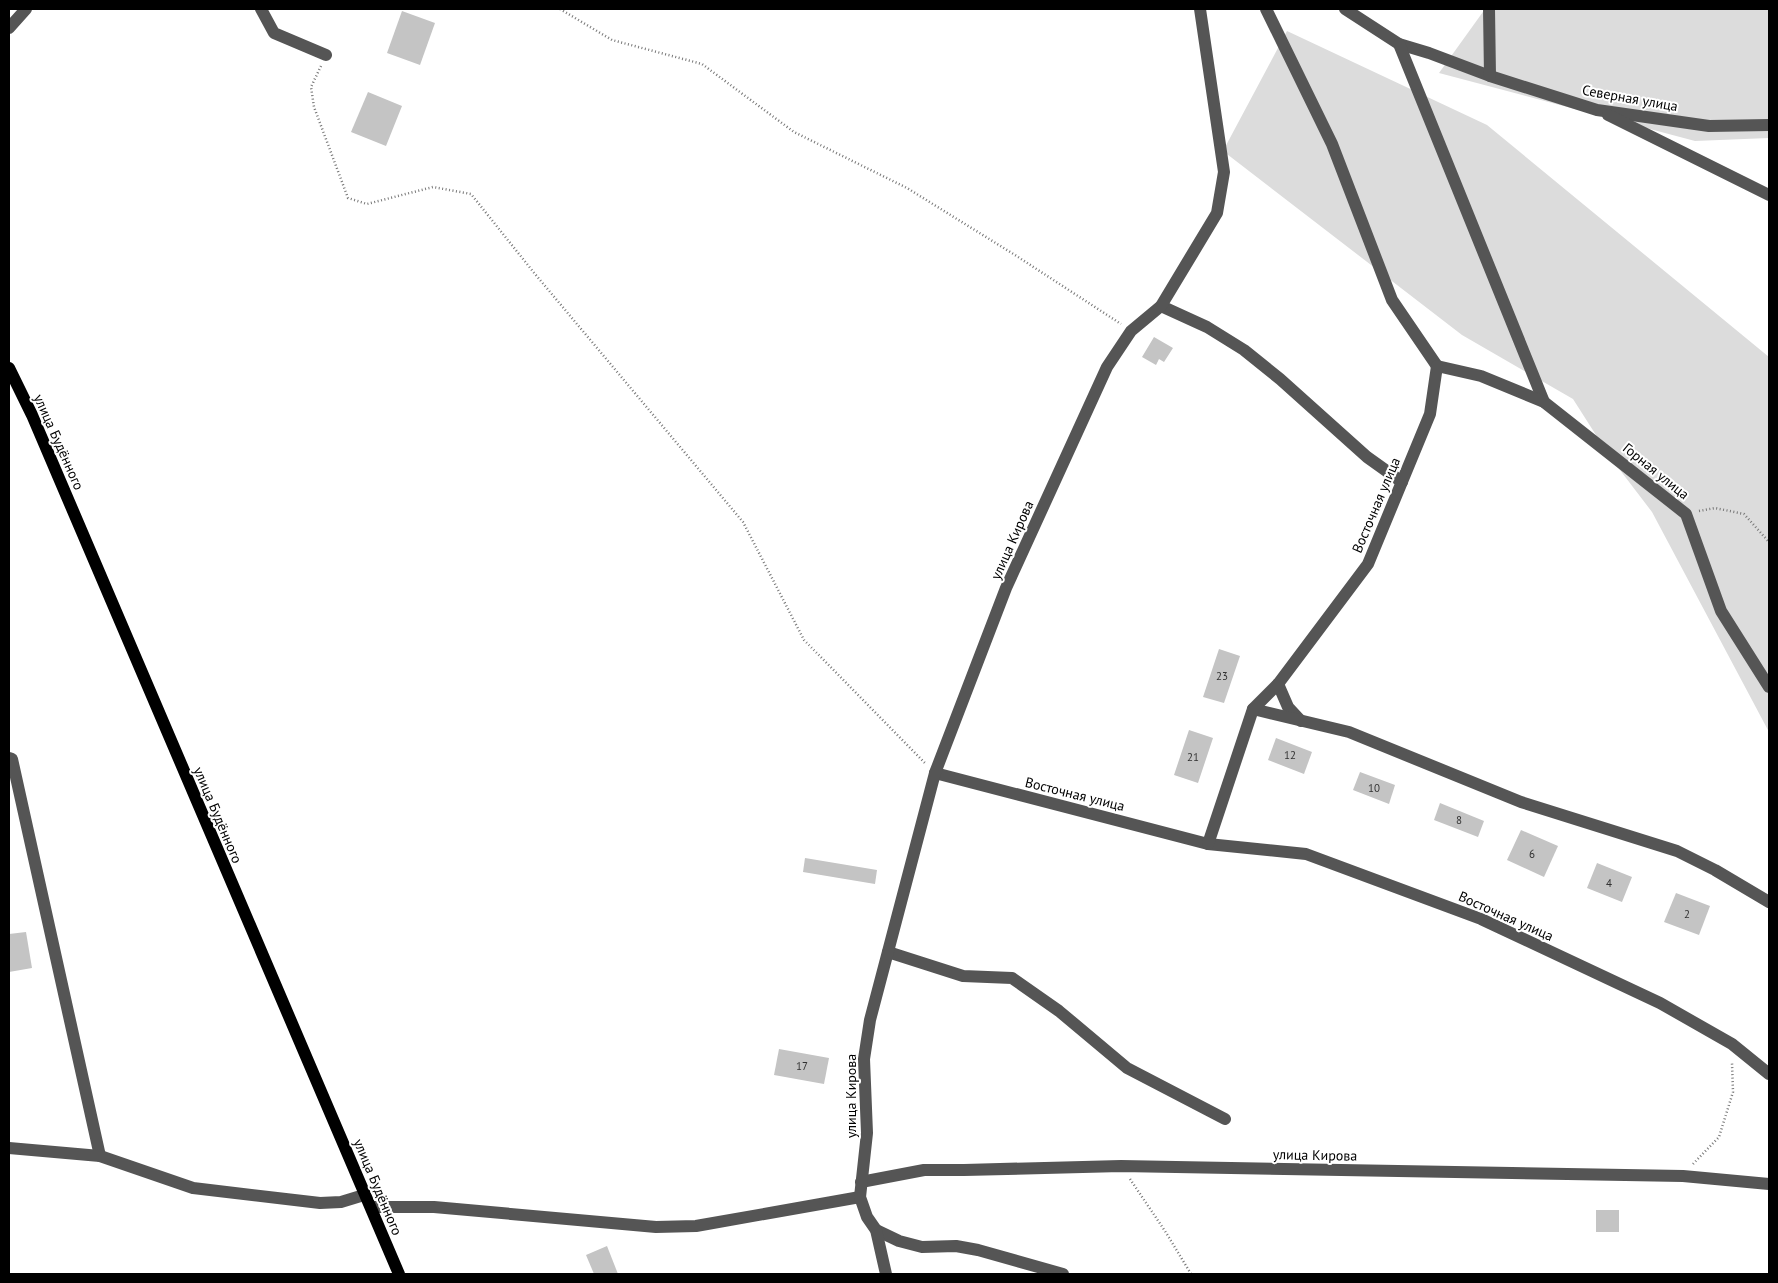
<svg xmlns="http://www.w3.org/2000/svg" width="1778" height="1283" font-family="'PT Sans',sans-serif">
<style>
.green{fill:#dcdcdc}
.building{fill:#c4c4c4}
.lines{fill:none;stroke-linecap:round;stroke-linejoin:round}
.path{stroke:#777;stroke-width:2.5;stroke-dasharray:1 2.5;stroke-linecap:butt}
.minor{stroke:#555;stroke-width:12}
.major{stroke:#000;stroke-width:12}
.labels{text-anchor:middle;stroke-width:4;stroke-linejoin:round;paint-order:stroke}
.number-label{font-size:11px;fill:#313131}
.street-label{font-size:14px;fill:#000;stroke:#fff}
</style>
<rect width="100%" height="100%" fill="#fff"/>
<!-- green -->
<g class="green">
<path d="M1485,9H1769V138L1695,141L1439,73Z"/>
<path d="M1287,31L1487,125L1769,357V732L1652,512L1610,457L1573,399L1462,335L1223,151Z"/>
</g>
<!-- building -->
<g class="building">
<path d="M402,11L435,23L420,65L387,53Z"/>
<path d="M368,92L402,106L386,146L351,132Z"/>
<path d="M1154,337L1173,348L1164,362L1159,359L1156,365L1142,357Z"/>
<path d="M1219,649L1240,656L1224,703L1203,697Z"/>
<path d="M1189,730L1213,738L1198,783L1174,775Z"/>
<path d="M1276,738L1312,752L1304,774L1268,760Z"/>
<path d="M1360,772L1395,785L1389,804L1353,790Z"/>
<path d="M1440,803L1484,821L1478,837L1434,820Z"/>
<path d="M1521,830L1558,846L1544,877L1507,860Z"/>
<path d="M805,858L877,870L875,884L803,872Z"/>
<path d="M1597,863L1632,877L1622,902L1587,888Z"/>
<path d="M1676,893L1710,906L1699,935L1664,922Z"/>
<path d="M26,932L32,968L9,972V934Z"/>
<path d="M779,1049L829,1058L824,1084L774,1075Z"/>
<rect x="1596" y="1210" width="23" height="22"/>
<path d="M607,1246L618,1274H594L586,1255Z"/>
</g>
<g class="lines">
<!-- path -->
<g class="path">
<path d="M560,9L612,40L702,64L794,132L907,188L1015,255L1121,324"/>
<path d="M321,66L311,87L314,107L348,198L367,204L433,187L471,194L535,274L743,522L804,640L925,763"/>
<path d="M1699,511L1715,508L1744,514L1769,542"/>
<path d="M1693,1164L1719,1137L1733,1092L1732,1063"/>
<path d="M1130,1179L1165,1231L1191,1274"/>
</g>
<!-- minor -->
<g class="minor">
<path d="M261,9L274,33L326,55"/>
<path d="M1266,9L1332,144L1392,300L1437,366"/>
<path d="M1345,9L1399,44L1429,53L1490,76L1597,110L1709,126L1769,125"/>
<path d="M1489,9L1490,76"/>
<path d="M9,28L26,9"/>
<path d="M1399,44L1544,402"/>
<path d="M1608,115L1769,195"/>
<path d="M1161,306L1207,327L1244,350L1280,379L1367,457L1402,482"/>
<path d="M1437,366L1481,376L1544,402L1686,514L1721,611L1769,687"/>
<path d="M1278,684L1288,707L1301,721"/>
<path d="M1253,709L1349,732L1521,802L1677,851L1715,870L1769,902"/>
<path d="M9,758L12,759L100,1156"/>
<path d="M935,773L1208,844L1306,854L1481,919L1660,1003L1732,1044L1769,1074"/>
<path d="M1208,844L1253,709L1278,684L1368,564L1430,414L1437,366"/>
<path d="M888,952L963,976L1012,978L1059,1011L1127,1068L1225,1119"/>
<path d="M9,1148L100,1156L193,1188L320,1203L341,1202L364,1195"/>
<path d="M861,1182L924,1170H964L1121,1166L1683,1176L1769,1184"/>
<path d="M371,1207H434L656,1227L696,1226L860,1197"/>
<path d="M876,1230L899,1241L922,1247L956,1246L978,1250L1063,1274"/>
<path d="M886,1274L876,1230L867,1217L860,1197L867,1133L864,1059L870,1020L935,773L1006,588L1107,367L1131,331L1161,306L1217,213L1224,172L1200,9"/>
</g>
<!-- major -->
<path class="major" d="M9,368L32,415L399,1274"/>
</g>
<g class="labels">
<!-- number labels -->
<g class="number-label">
<text x="1222" y="680">23</text>
<text x="1290" y="759">12</text>
<text x="1193" y="761">21</text>
<text x="1374" y="792">10</text>
<text x="1459" y="824">8</text>
<text x="1532" y="858">6</text>
<text x="1609" y="887">4</text>
<text x="1687" y="918">2</text>
<text x="802" y="1070">17</text>
</g>
<!-- street labels -->
<g class="street-label">
<text transform="translate(1630 98) rotate(10)" y="5">Северная улица</text>
<text transform="translate(59 442) rotate(66)" y="5">улица Будённого</text>
<text transform="translate(1656 471) rotate(39)" y="5">Горная улица</text>
<text transform="translate(1376 505) rotate(-67)" y="5">Восточная улица</text>
<text transform="translate(1012 540) rotate(-66)" y="5">улица Кирова</text>
<text transform="translate(1075 794) rotate(14)" y="5">Восточная улица</text>
<text transform="translate(218 815) rotate(67)" y="5">улица Будённого</text>
<text transform="translate(1506 916) rotate(24)" y="5">Восточная улица</text>
<text transform="translate(851 1096) rotate(-90)" y="5">улица Кирова</text>
<text transform="translate(1315 1155) rotate(1)" y="5">улица Кирова</text>
<text transform="translate(378 1187) rotate(67)" y="5">улица Будённого</text>
</g>
</g>
<!-- border -->
<rect width="1778" height="1283" fill="none" stroke="#000000" stroke-width="20"/>
</svg>
